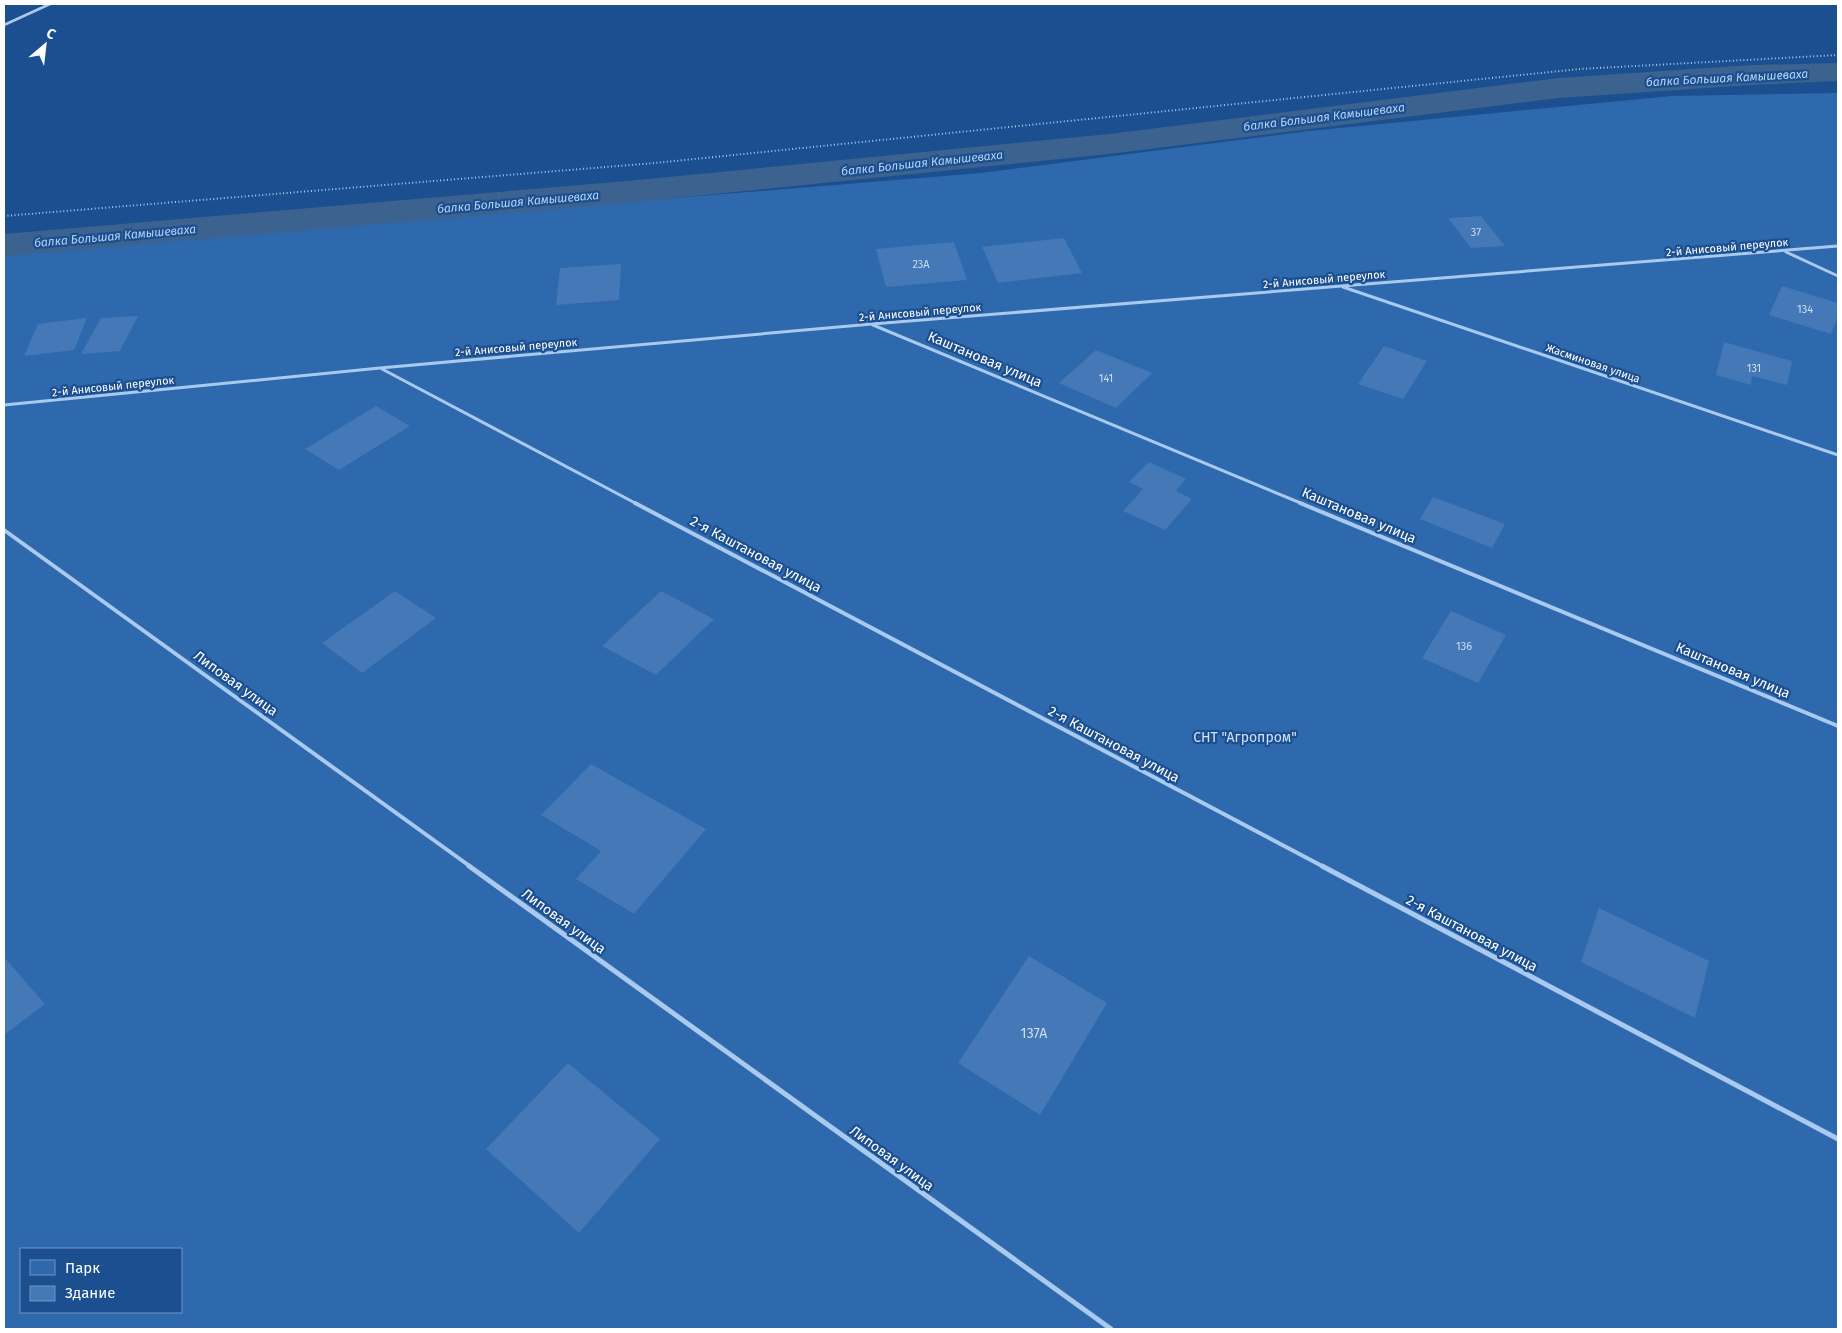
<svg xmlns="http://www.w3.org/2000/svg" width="1842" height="1333" font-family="'Fira Sans',sans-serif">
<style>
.green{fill:#2e69ad;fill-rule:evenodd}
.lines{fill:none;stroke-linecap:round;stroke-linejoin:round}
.canal{fill:#3c6290;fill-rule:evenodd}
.building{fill:#4478b7}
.path{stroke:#a9c9ee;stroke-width:2;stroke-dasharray:1 2.5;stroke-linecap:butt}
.service-far3{stroke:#a9c9ee;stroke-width:2.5}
.service-far2{stroke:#a9c9ee;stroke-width:3}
.service-far1{stroke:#a9c9ee;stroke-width:4}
.service{stroke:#a9c9ee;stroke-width:5}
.labels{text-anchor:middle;stroke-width:4.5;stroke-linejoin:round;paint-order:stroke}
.number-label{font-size:11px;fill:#d0dded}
.far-street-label{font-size:11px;fill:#fff;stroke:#1b4f8f}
.far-water-label{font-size:12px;font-style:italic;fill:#b5d3f5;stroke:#1b4f8f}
.street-label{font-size:14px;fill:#fff;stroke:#1b4f8f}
.park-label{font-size:14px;fill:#cfe3fa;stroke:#1b4f8f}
.near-number-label{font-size:14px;fill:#d0dded}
</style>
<rect width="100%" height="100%" fill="#1b4f8f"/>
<!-- green -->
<path class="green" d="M1838,93V1329H4V246L357,224L981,173L1309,131L1672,96ZM21,1249H181V1312H21Z"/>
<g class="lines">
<!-- canal -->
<path class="canal" d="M1838,63V81L1751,85L1559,98L1109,154L627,203L4,256V234L627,181L1109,134L1559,78L1751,65Z"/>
</g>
<!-- building -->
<g class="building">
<path d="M1481,216L1505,246L1471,248L1448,218Z"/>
<path d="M1064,238L1082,273L998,283L982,247Z"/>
<path d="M954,242L967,280L886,287L876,249Z"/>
<path d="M621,264L619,300L556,305L560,268Z"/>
<path d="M1782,286L1838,303V316L1831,334L1769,315Z"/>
<path d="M138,316L120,351L81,354L101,318Z"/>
<path d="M87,318L74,350L24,356L38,324Z"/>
<path d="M1724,342L1792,361L1787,385L1752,376L1751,385L1716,375Z"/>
<path d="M1384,346L1427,361L1403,399L1358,384Z"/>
<path d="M1096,350L1152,373L1116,408L1059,383Z"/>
<path d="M376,406L410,426L339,470L305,449Z"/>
<path d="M1149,462L1186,479L1176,491L1192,499L1165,530L1123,511L1143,489L1129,482Z"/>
<path d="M1433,497L1505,524L1492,548L1420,519Z"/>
<path d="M395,591L436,618L362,673L322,643Z"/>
<path d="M661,591L714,619L656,675L602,646Z"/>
<path d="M1451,611L1506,635L1478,683L1422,658Z"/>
<path d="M591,764L706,829L634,914L576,879L601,851L541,815Z"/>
<path d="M1599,908L1709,961L1695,1018L1581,962Z"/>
<path d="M1029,956L1107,1003L1040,1115L958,1063Z"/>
<path d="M4,957L45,1004L4,1035Z"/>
<path d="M568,1063L660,1139L579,1233L486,1149Z"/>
</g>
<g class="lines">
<!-- path -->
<path class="path" d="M4,216L655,163L1580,69L1838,55"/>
<!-- service-far3 -->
<path class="service-far3" d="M4,25L50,4"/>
<!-- service-far2 -->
<g class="service-far2">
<path d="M1786,252L1838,276"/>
<path d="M1343,287L1838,455"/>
<path d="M873,325L1303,504"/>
<path d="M382,369L637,504"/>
<path d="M4,405L380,368L872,324L1838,246"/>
</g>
<!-- service-far1 -->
<g class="service-far1">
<path d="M635,503L1324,867"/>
<path d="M1300,503L1838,726"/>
<path d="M4,530L471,867"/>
</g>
<!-- service -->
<g class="service">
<path d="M469,866L1111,1329"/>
<path d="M1322,866L1838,1139"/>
</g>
</g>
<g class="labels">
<!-- number labels -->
<g class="number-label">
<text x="1476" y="236">37</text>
<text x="921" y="268">23А</text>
<text x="1805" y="313">134</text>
<text x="1754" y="372">131</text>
<text x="1106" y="382">141</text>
<text x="1464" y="650">136</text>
</g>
<!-- far-street labels -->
<g class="far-street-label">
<text transform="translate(1727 247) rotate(-5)" y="4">2-й Анисовый переулок</text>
<text transform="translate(1324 279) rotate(-5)" y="4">2-й Анисовый переулок</text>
<text transform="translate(920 312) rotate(-5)" y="4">2-й Анисовый переулок</text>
<text transform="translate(516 347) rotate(-5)" y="4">2-й Анисовый переулок</text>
<text transform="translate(1593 363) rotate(19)" y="4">Жасминовая улица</text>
<text transform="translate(113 386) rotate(-6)" y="4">2-й Анисовый переулок</text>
</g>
<!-- far-water labels -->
<g class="far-water-label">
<text transform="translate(1727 78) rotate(-3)" y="4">балка Большая Камышеваха</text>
<text transform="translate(1324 117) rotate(-7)" y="4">балка Большая Камышеваха</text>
<text transform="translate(922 163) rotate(-6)" y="4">балка Большая Камышеваха</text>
<text transform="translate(518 202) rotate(-5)" y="4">балка Большая Камышеваха</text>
<text transform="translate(115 236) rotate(-5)" y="4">балка Большая Камышеваха</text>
</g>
<!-- street labels -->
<g class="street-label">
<text transform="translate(985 359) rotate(23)" y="5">Каштановая улица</text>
<text transform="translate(1359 515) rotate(23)" y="5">Каштановая улица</text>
<text transform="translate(756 554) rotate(28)" y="5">2-я Каштановая улица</text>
<text transform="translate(1733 670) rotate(23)" y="5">Каштановая улица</text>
<text transform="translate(236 683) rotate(36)" y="5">Липовая улица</text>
<text transform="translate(1114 744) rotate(28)" y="5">2-я Каштановая улица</text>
<text transform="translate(564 921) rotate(36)" y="5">Липовая улица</text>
<text transform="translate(1472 933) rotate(28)" y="5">2-я Каштановая улица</text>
<text transform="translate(892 1158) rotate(36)" y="5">Липовая улица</text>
</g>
<!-- park labels -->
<g class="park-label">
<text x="1245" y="742">СНТ "Агропром"</text>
</g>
<!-- near-number labels -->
<g class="near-number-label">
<text x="1034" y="1038">137А</text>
</g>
</g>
<!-- border -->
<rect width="1842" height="1333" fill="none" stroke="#ffffff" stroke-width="10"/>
<!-- legend -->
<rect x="20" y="1248" width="162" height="65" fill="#1b4f8f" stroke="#7695bc"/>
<rect x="30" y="1260" width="25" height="15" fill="#2e69ad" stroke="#7695bc"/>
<text x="65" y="1273" font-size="15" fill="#ffffff">Парк</text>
<rect x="30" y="1286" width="25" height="15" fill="#4478b7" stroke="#7695bc"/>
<text x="65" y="1298" font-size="15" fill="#ffffff">Здание</text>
<!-- north arrow -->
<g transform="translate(45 45) rotate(28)" stroke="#1b4f8f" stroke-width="4" paint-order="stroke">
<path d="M0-4L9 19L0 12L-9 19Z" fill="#ffffff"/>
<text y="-8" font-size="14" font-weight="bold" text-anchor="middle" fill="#ffffff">С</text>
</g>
</svg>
